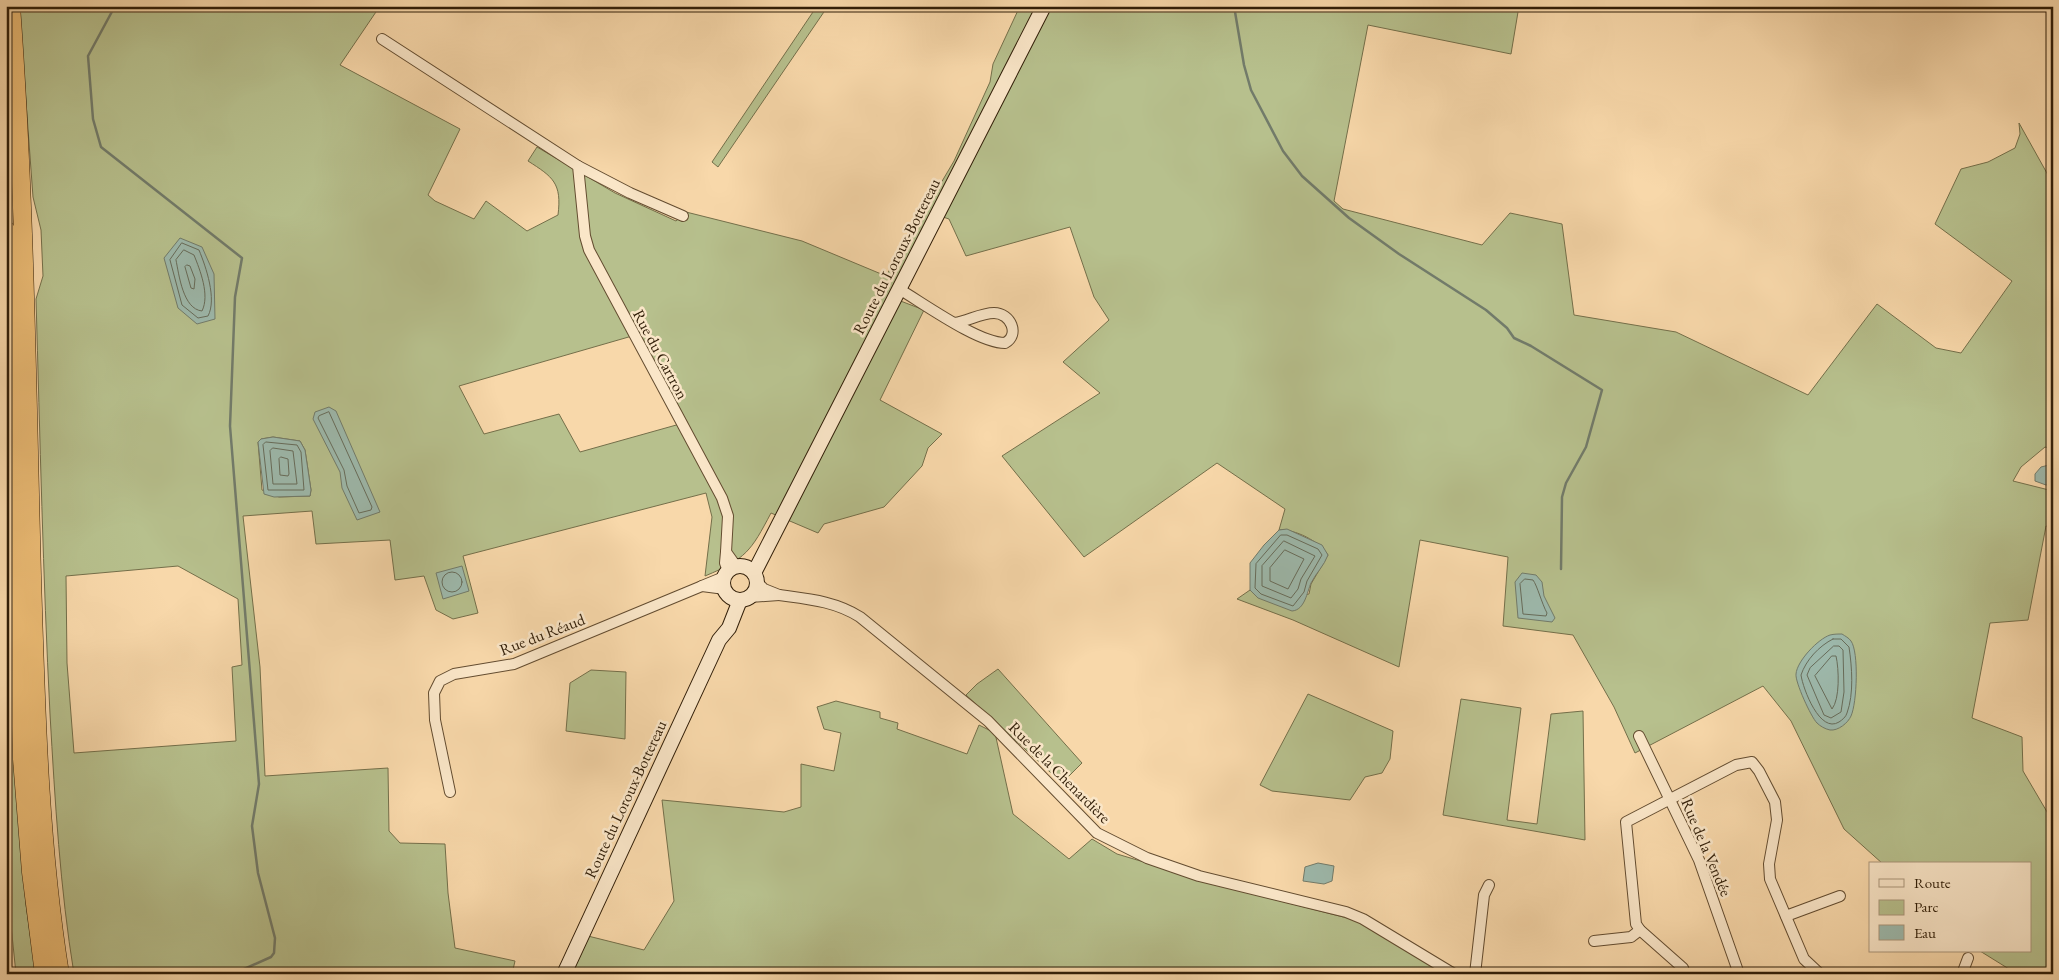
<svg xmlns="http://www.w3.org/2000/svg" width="2059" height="980" font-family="'EB Garamond',serif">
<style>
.green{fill:#b7c08d;stroke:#746f4a;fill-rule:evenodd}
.water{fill:#9db9ac;stroke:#727b6a}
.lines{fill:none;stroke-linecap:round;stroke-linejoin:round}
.shore{stroke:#676c5a;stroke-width:1}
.stream{stroke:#727b6a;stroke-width:2.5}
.minor-casing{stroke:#634c30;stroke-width:12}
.secondary-casing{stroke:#311e08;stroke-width:16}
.trunk-casing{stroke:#311e08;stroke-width:19}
.minor{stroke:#fae6c8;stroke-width:10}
.secondary{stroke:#fae6c8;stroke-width:14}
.trunk{stroke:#ecbc75;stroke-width:18}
.labels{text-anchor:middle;stroke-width:5;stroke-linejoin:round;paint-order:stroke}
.street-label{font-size:16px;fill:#311e08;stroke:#fae6c8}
</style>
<rect width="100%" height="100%" fill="#f8d8aa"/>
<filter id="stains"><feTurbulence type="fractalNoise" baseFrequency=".004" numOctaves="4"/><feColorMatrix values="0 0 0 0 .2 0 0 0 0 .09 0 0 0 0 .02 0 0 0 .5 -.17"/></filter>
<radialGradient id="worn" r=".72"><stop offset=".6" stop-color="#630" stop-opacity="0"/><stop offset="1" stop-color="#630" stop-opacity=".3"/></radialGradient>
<!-- green -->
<g class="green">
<path d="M19,6H380L340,65L460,129L428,195L435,201L474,219L486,201L527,231L558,215C562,183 553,177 528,161L537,147L615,193L676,221L686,212L802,241L886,276L954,161L990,82L993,64L1020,6H1519L1511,54L1368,25L1334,201L1343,209L1482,245L1510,213L1562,224L1574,315L1676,332L1808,395L1877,304L1936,348L1961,353L2012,281L1935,224L1961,169L1988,162L2015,148L2020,134L2019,123L2053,184V449L2045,447L2021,467L2013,481L2053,491V527L2046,526L2028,620L1990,623L1972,718L2022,737L2023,771L2053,822V974H2017L1980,951H2030V864H1883L1844,829L1791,721L1763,686L1635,753L1614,707L1573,635L1503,626L1508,557L1420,540L1399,667L1293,620L1237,599L1250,590C1269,608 1286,598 1309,594L1311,584L1328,555C1319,541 1295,529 1279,530L1285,509L1217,463L1084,557L1002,456L1100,393L1063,362L1109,320L1094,297L1070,227L966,256L949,219L943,217L898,300L924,310L880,400L942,434L928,448L922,466L884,507L824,524L818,533L771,513C751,551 746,559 705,576L712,517L706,493L463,556L478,613L453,619L436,610L424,576L395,580L390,540L316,544L312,511L243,516L260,667L265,776L388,768L389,831L400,843L445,844L448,893L455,948L515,961L512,974H74C60,888 55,801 50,714C43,576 40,437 36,299L43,276L41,230L33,197ZM639,334L687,422L580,452L559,414L484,434L459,386ZM273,437L300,441L305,450L311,490L310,496L279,497L262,490L258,442L261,439ZM178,566L238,599L242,665L232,667L236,741L74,753L67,663L66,576Z"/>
<path d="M817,6H828L718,167L712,162Z"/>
<path d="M6,662L26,905L36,974H16L6,876Z"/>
<path d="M998,669L1082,763L1062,783L966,695L977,684Z"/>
<path d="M591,670L626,672L625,739L566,731L570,683Z"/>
<path d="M1308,694L1393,731L1390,759L1382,773L1365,777L1350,800L1272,791L1260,785Z"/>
<path d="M1461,699L1521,708L1507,820L1537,824L1551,714L1583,711L1585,840L1443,815Z"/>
<path d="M836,701L880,712V718L898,723L897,729L967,754L979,725L995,733L1013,814L1069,859L1092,839L1117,854L1238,890L1355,920L1446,974H572L588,936L644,950L674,901L662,800L784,812L801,807V764L834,771L841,733L824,729L817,707Z"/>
</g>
<!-- water -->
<g class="water">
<path d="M180,238L202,247L214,274L215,319L197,324L178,308L164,258Z"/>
<path d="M329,407L336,411L380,512L357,520L342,488L340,472L313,419L315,412Z"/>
<path d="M273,437L300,441L305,450L311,490L310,496L274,497L264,494L258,442L261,439Z"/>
<path d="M2053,464V484L2046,485L2035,481V474L2041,467Z"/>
<path d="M1287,529L1322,545L1328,555C1324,566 1316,573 1311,583C1307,592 1305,610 1292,611L1258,598L1250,590V563L1264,545L1279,530Z"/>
<path d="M462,566L469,591L443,599L436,573Z"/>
<path d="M1522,573L1536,575L1542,582L1544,596L1555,618L1552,622L1518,618L1515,582Z"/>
<path d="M1842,634C1845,636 1849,638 1851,641C1859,652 1857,703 1851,716C1848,723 1838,731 1830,730C1825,729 1820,726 1817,723C1811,717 1795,682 1796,674C1797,661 1818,639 1830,635C1834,634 1838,634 1842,634Z"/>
<path d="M1318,863L1334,866L1332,881L1324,884L1303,881L1305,867Z"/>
</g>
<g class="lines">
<!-- shore -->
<g class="shore">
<path d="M182,243L199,250C206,267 217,299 208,316L198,318L182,305L170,260Z"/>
<path d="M184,250L194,255C200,270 210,295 202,311C183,309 179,275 176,260Z"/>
<path d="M187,265L190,266L195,279L194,289L191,288L185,267Z"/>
<path d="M329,412L372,507L371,510L359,513L347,486L344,470L318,418L319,416Z"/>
<path d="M266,442L297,445L301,452L304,490H268L263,445Z"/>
<path d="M273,448L293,451L297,484H273L270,451Z"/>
<path d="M281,457L288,459L289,474L288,476L280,475L279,459Z"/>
<path d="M1281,535H1287L1318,549L1322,555L1307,581L1304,592L1293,606L1261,594L1255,588L1256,564Z"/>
<path d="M1284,541L1315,556L1301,579L1298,589L1291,598L1262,586V566Z"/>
<path d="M1285,550L1304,559L1288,589L1270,581V568Z"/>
<circle cx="452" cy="582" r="10"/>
<path d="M1525,579L1533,580C1537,585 1542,604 1547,613L1546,616L1523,614L1520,584Z"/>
<path d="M1833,639H1841L1849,647C1852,667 1854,694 1847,713C1846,717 1842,720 1839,722C1820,734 1803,689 1801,675C1806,660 1819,646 1833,639Z"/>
<path d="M1834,646H1839L1843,650L1844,692L1841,712L1831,718L1824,715L1807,675L1810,668Z"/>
<path d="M1832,656H1836C1839,669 1840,699 1832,709L1815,676Z"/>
</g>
<!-- stream -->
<g class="stream">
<path d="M115,6L88,56L93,119L101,147L242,258L235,297L230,426L259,784L252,826L258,873L275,938L274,953L271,957L233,974"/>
<path d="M1234,6L1244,65L1251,90L1283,151L1302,176L1349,218L1399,254L1486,310L1507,328L1514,338L1531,346L1602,390L1586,447L1566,483L1562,497L1561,569"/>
</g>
<defs>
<g id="minor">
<path d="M382,39L578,166L585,236L589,250L722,498L728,516L726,552"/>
<path d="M578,166L630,193L683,216"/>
<path d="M899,289C923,303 978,343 1005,343C1020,335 1011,313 994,313C981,313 968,321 955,323"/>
<path d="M728,571L725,563L726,552L736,566"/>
<path d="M724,577L702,586L725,589"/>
<path d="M779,595C808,599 835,601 860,617L988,721L1097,833L1147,858L1199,876L1346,912L1363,919L1454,974"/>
<path d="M750,597L779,595L764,589L757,582"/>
<path d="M1639,736L1699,860L1739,974"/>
<path d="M450,792L435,720L434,693L440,681L454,674L514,664L702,586"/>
<path d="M1786,916L1840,896"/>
<path d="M1594,941L1631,937L1640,930"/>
<path d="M1475,974L1484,895L1489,885"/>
<path d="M1685,974L1683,968L1640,930L1636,924L1626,822L1736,765L1752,762L1759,771L1775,802L1777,820L1769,864L1770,879L1804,959L1820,974"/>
<path d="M1962,974L1968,958"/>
</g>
<g id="secondary">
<circle cx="740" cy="583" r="17"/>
<path d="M754,573L1044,6"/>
<path d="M564,974L719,640L729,628L740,600"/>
</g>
<g id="trunk">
<path d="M11,6C25,196 27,386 32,576C36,709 39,842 60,974"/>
<path d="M6,230L22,759L31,872L44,974"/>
</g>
</defs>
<!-- minor casing -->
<use href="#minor" class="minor-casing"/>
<!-- secondary casing -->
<use href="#secondary" class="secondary-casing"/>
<!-- trunk casing -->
<use href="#trunk" class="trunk-casing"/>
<!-- minor -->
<use href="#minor" class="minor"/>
<!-- secondary -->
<use href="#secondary" class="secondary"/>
<!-- trunk -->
<use href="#trunk" class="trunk"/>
</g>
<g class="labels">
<!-- street labels -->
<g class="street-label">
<text transform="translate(896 256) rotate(-63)" y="6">Route du Loroux-Bottereau</text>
<text transform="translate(661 354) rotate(62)" y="6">Rue du Cartron</text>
<text transform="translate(542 634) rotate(-21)" y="6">Rue du Réaud</text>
<text transform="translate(1060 772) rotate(45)" y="6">Rue de la Chenardière</text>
<text transform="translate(625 799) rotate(-65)" y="6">Route du Loroux-Bottereau</text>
<text transform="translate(1707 847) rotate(67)" y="6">Rue de la Vendée</text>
</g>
</g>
<!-- margin -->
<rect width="2059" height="980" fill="none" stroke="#f8d8aa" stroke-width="25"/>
<rect x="8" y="8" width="2044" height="965" fill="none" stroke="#311e08" stroke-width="2.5"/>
<rect x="12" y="12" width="2034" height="955" fill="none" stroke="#311e08"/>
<!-- legend -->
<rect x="1869" y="862" width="162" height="90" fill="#fae6c8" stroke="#aa967b"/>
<rect x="1879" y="879" width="25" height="8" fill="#fae6c8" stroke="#aa967b"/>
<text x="1914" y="888" font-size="15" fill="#311e08">Route</text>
<rect x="1879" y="900" width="25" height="15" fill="#b7c08d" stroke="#aa967b"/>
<text x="1914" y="912" font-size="15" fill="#311e08">Parc</text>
<rect x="1879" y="925" width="25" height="15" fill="#9db9ac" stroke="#aa967b"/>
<text x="1914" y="938" font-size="15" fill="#311e08">Eau</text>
<rect width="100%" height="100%" filter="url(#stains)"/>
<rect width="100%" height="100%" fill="url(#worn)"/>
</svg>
